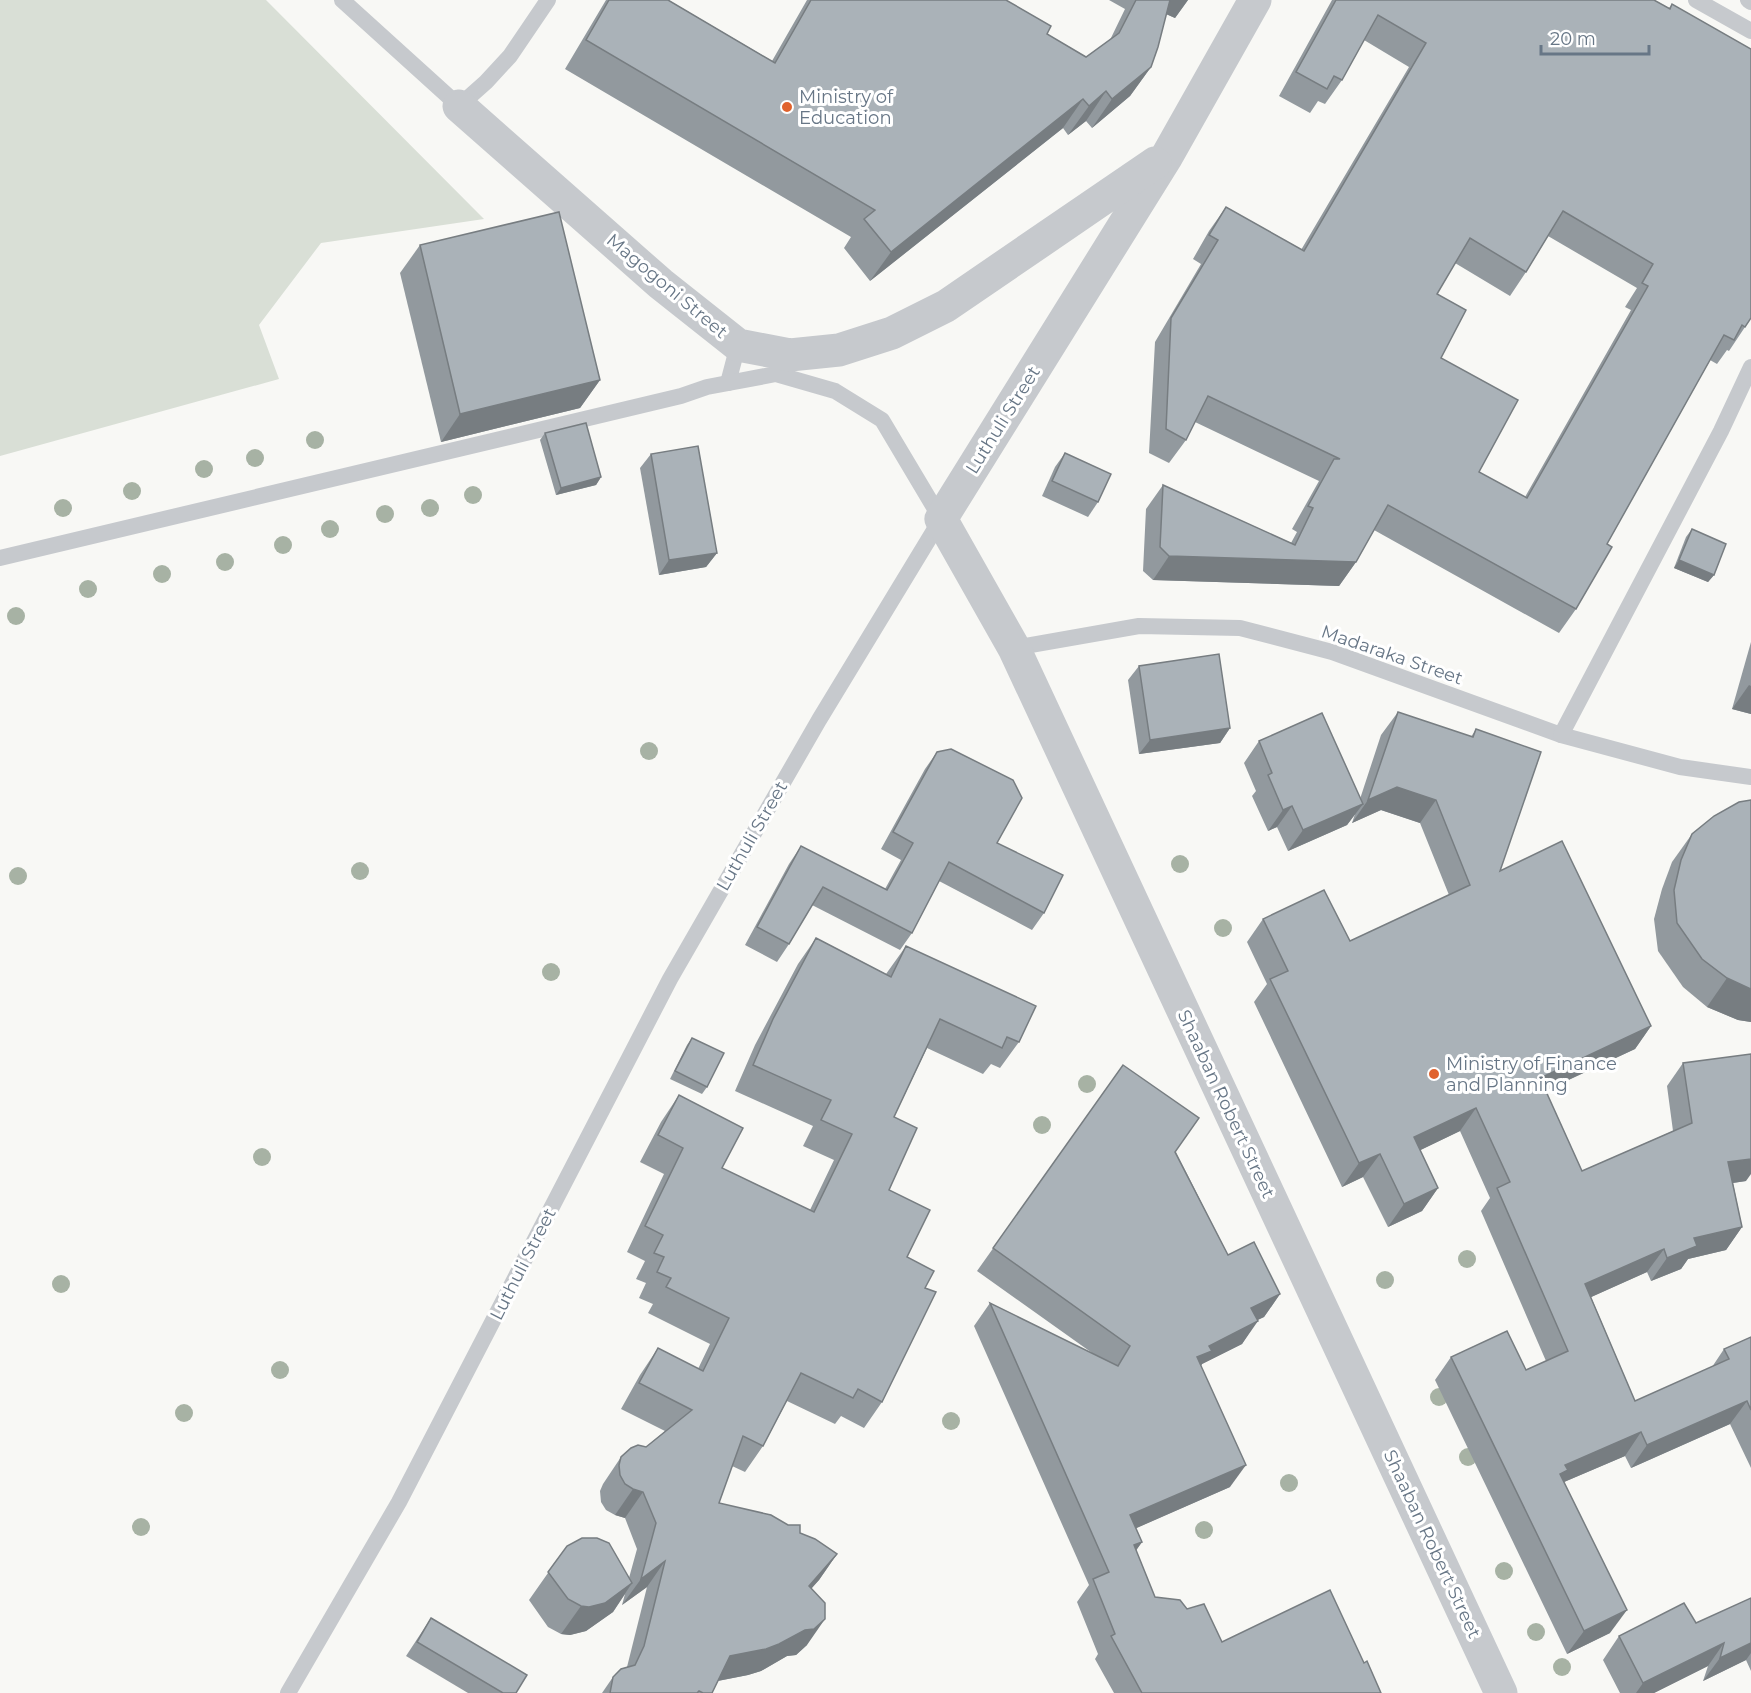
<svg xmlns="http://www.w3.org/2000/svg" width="1751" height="1693" font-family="Montserrat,sans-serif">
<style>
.green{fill:#d9dfd6}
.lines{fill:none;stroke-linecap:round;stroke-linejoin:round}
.lane{stroke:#c6c9cd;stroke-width:16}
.street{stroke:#c6c9cd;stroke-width:33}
.tree{fill:#a7b2a4}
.wall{fill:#92999e;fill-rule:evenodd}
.shaded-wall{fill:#777d81}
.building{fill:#aab2b8;stroke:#777d81;stroke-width:1.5;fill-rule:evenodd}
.poi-dot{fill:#e0622d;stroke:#fff;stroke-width:2}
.labels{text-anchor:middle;stroke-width:6;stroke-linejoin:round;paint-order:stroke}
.poi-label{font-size:18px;fill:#677686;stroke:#fff;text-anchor:start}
.street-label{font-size:18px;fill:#677686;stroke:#fff}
</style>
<rect width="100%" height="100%" fill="#f8f8f5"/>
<!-- green -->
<path class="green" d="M0,0H266L484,219L321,243L259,325L279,379L0,456Z"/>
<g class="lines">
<!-- lane -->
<g class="lane">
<path d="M342,0L459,106L486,82L510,56L548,0"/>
<path d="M1696,0L1751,31"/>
<path d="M1748,0L1751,2"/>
<path d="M728,383L738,345"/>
<path d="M0,558L681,396L707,387L776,374L835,391L882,420L941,519L819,720L670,979L399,1502L288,1693"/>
<path d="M1014,648L1139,626L1240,628L1332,652L1561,735L1680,767L1751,777"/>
<path d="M1561,735L1721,431L1751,367"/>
</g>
<!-- street -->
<g class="street">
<path d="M1255,0L1167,156L941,519L1014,648L1501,1693"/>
<path d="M459,106L661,284L738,345L790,355L839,350L892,333L946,306L1155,163"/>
</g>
</g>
<!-- trees -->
<g class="tree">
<circle cx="315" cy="440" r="9"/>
<circle cx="255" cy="458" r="9"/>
<circle cx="204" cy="469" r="9"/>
<circle cx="132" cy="491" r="9"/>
<circle cx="473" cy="495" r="9"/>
<circle cx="63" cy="508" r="9"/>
<circle cx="430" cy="508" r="9"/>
<circle cx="385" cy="514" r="9"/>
<circle cx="330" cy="529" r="9"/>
<circle cx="283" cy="545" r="9"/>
<circle cx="225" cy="562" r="9"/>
<circle cx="162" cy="574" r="9"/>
<circle cx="88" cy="589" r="9"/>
<circle cx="16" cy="616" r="9"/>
<circle cx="649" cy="751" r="9"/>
<circle cx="1180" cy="864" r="9"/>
<circle cx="360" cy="871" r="9"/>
<circle cx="18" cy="876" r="9"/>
<circle cx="1223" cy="928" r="9"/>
<circle cx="551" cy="972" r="9"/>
<circle cx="1087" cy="1084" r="9"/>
<circle cx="1042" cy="1125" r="9"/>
<circle cx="262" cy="1157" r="9"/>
<circle cx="1467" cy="1259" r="9"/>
<circle cx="1385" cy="1280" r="9"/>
<circle cx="61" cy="1284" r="9"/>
<circle cx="280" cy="1370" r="9"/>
<circle cx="1439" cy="1397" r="9"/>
<circle cx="184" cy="1413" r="9"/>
<circle cx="951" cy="1421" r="9"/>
<circle cx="1468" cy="1457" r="9"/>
<circle cx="1289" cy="1483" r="9"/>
<circle cx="141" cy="1527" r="9"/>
<circle cx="1204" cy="1530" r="9"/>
<circle cx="1504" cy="1571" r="9"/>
<circle cx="1536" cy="1632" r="9"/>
<circle cx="1562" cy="1667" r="9"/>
</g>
<!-- wall -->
<g class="wall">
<path d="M606,0H668L772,61L807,0H1006L1047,34L1086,57L1110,40L1125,9L1109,0H1188L1175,18L1166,14L1151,67L1130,96L1092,128L1086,121L1068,135L1063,128L870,281L844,248L851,237L565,69Z"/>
<path d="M1332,0H1654L1669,8L1672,4L1745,327L1729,351L1727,350L1717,364L1710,360L1607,544L1576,609L1559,633L1374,530L1356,562L1339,586L1153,580L1143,571L1146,509L1163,485L1291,543L1297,532L1292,529L1319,481L1195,422L1186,440L1169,463L1149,453L1155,342L1201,264L1193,259L1209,231L1226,207L1301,250L1409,67L1364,40L1342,80L1325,104L1318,101L1310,113L1279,96ZM1548,236L1637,288L1625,307L1631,310L1525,497L1479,472L1441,358L1437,294L1455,263L1510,296L1526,272Z"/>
<path d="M420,245L600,380L580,408L441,442L400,273Z"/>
<path d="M545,433L601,477L596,485L556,495L540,440Z"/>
<path d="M1065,453L1098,502L1088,517L1042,496L1055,467Z"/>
<path d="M651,454L717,553L706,567L659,575L640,468Z"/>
<path d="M1692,529L1714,575L1708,582L1674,568L1686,537Z"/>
<path d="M1751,642V714L1732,709Z"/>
<path d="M1139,666L1230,728L1220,743L1139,754L1128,680Z"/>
<path d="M1398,712L1471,737L1476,729L1500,871L1651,1026L1635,1049L1545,1091L1582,1171L1673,1131L1667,1086L1683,1063L1746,1181L1733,1183L1742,1227L1726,1250L1688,1259L1681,1269L1651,1281L1647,1272L1591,1297L1635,1401L1712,1367L1724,1349L1751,1337V1468L1730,1424L1631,1468L1625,1456L1564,1482L1610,1633L1567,1654L1435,1380L1451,1357L1526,1370L1546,1361L1481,1211L1490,1198L1460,1131L1420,1150L1438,1188L1422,1211L1388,1227L1363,1177L1342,1187L1254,1002L1267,984L1247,942L1263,919L1350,941L1449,895L1420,823L1381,810L1352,823L1355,814L1347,825L1288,851L1277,827L1268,831L1252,796L1256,791L1244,763L1259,741L1360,799L1381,735Z"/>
<path d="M937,752L1044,913L1032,930L939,881L912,933L900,950L812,905L789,944L777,962L745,945L789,864L801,846L885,889L901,860L881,849L925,769Z"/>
<path d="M1751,800V1022L1738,1020L1707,1007L1683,987L1658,951L1654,919L1662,889L1672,862L1692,834Z"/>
<path d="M816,938L886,974L906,946L1019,1042L1000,1068L991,1064L983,1074L927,1048L894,1117L889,1190L907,1257L925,1288L882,1402L864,1428L841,1416L835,1424L787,1401L763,1446L745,1472L732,1466L719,1503L800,1533L837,1554L819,1580L811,1588L807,1645L796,1655L787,1656L761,1671L748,1675L718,1681L712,1693H602L613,1677L627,1667L647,1587L622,1605L625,1594L613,1612L586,1631L570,1635L561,1634L548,1627L529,1600L567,1546L629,1578L637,1549L625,1518L615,1515L606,1510L601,1502L600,1491L603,1484L621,1457L646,1447L665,1431L621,1409L640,1375L658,1348L698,1369L710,1344L648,1313L653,1304L639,1298L646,1283L636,1279L645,1261L627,1252L664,1174L640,1162L661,1122L679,1095L722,1168L810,1210L834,1160L803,1146L813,1126L735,1091L755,1045L798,964Z"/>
<path d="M692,1038L707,1087L702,1094L670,1079L687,1045Z"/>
<path d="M1123,1065L1176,1152L1228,1255L1280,1294L1264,1317L1257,1320L1242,1344L1202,1364L1201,1366L1230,1487L1136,1528L1142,1542L1136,1550L1155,1597L1187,1609L1222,1642L1364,1663L1381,1693H1114L1095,1659L1098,1654L1077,1602L1089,1585L974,1326L990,1303L1095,1355L977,1271Z"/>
<path d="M1751,1598V1671L1746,1660L1703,1681L1708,1666L1654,1693H1620L1603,1660L1619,1636L1696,1623Z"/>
<path d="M431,1618L516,1693H468L406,1656Z"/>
</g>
<!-- shaded-wall -->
<g class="shaded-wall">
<path d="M1161,0H1188L1175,18L1155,9Z"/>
<path d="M1151,67L1130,96L1092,128L1112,99Z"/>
<path d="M1106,91L1086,121L1068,135L1089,106Z"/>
<path d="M1083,99L1063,128L870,281L891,252Z"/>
<path d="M600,380L580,408L441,442L460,414Z"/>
<path d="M601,477L596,485L556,495L561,488Z"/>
<path d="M717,553L706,567L659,575L669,560Z"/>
<path d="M1169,556L1356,562L1339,586L1153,580Z"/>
<path d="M1679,560L1714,575L1708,582L1674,568Z"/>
<path d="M1749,685L1751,686V714L1732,709Z"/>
<path d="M1230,728L1220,743L1139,754L1150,740Z"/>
<path d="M1397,787L1436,800L1420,823L1381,810L1352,823L1368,800Z"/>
<path d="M1363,804L1347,825L1288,851L1303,830Z"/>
<path d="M1292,806L1277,827L1268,831L1283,810Z"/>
<path d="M1727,978L1751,989V1022L1738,1020L1707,1007Z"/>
<path d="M1651,1026L1635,1049L1523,1101L1540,1078Z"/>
<path d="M1476,1108L1460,1131L1398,1161L1414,1137Z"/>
<path d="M1380,1154L1363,1177L1342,1187L1359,1163Z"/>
<path d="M1751,1159V1174L1746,1181L1712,1186L1728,1162Z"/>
<path d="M1438,1188L1422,1211L1388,1227L1404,1204Z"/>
<path d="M1742,1227L1726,1250L1688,1259L1681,1269L1651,1281L1667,1258L1694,1238Z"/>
<path d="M1664,1249L1647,1272L1569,1307L1585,1284Z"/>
<path d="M1280,1294L1264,1317L1235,1331L1251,1308Z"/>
<path d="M1258,1321L1242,1344L1202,1364L1196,1373L1197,1357L1209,1346Z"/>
<path d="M1747,1401L1730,1424L1631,1468L1647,1445Z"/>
<path d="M1641,1432L1625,1456L1557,1485L1543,1497L1565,1465Z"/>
<path d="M1246,1465L1230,1487L1114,1538L1130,1515Z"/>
<path d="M633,1489L643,1492L625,1518L615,1515Z"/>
<path d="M1142,1542L1126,1565L1134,1545Z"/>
<path d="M837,1554L819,1580L791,1612L809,1586Z"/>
<path d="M665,1561L647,1587L622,1605L641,1579Z"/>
<path d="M632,1583L613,1612L586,1631L570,1635L561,1634L581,1606Z"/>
<path d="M1627,1610L1610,1633L1567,1654L1584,1631Z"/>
<path d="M825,1619L807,1645L796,1655L787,1656L761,1671L748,1675L712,1682L730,1656Z"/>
<path d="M1724,1643L1708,1666L1654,1693H1636L1643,1683Z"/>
<path d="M1751,1643V1653L1746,1660L1703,1681L1720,1658Z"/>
</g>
<!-- building -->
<g class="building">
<path d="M609,0H668L775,63L811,0H1006L1051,26L1047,34L1086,57L1119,33L1136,0H1170L1158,47L1151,67L1112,99L1106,91L1089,106L1083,99L891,252L864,219L875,210L586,40Z"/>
<path d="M1336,0H1654L1670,9L1672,4L1751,49V318L1745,327L1742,325L1734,340L1724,335L1607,544L1612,547L1576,609L1388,505L1356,562L1169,556L1160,547L1163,485L1295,545L1313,508L1308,506L1334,459H1340L1208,396L1186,440L1166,429L1171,318L1218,240L1209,235L1226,207L1304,251L1426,43L1378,15L1342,80L1334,76L1327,89L1296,72ZM1563,211L1653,264L1642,283L1648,286L1527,498L1479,472L1518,400L1441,358L1466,310L1437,294L1470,238L1526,272Z"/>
<path d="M559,212L600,380L460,414L420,245Z"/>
<path d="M586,423L601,477L561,488L545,433Z"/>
<path d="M698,446L717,553L669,560L651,454Z"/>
<path d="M1065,453L1111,474L1098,502L1052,481Z"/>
<path d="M1692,529L1726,544L1714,575L1679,560Z"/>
<path d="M1219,654L1230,728L1150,740L1139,666Z"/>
<path d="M1398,712L1473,737L1476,729L1541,752L1500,871L1562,841L1651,1026L1540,1078L1582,1171L1692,1123L1683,1063L1751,1054V1159L1728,1162L1742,1227L1694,1238L1697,1246L1667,1258L1664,1249L1585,1284L1635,1401L1729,1359L1724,1349L1751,1337V1410L1747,1401L1647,1445L1641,1432L1565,1465L1568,1470L1560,1474L1627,1610L1584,1631L1451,1357L1507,1331L1526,1370L1568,1351L1497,1188L1510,1182L1476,1108L1414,1137L1438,1188L1404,1204L1380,1154L1359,1163L1270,979L1288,971L1263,919L1324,890L1350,941L1470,885L1436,800L1397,787L1368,800Z"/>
<path d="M1322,713L1363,804L1303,830L1292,806L1283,810L1268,775L1272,773L1259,741Z"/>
<path d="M951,749L1013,780L1022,798L997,843L1063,875L1044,913L949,862L912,933L823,887L789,944L757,927L801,846L887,890L913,843L893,832L937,752Z"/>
<path d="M1751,800V989L1727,978L1702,959L1677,923L1674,890L1681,860L1692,834L1714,816L1739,802Z"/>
<path d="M816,938L891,977L906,946L1036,1006L1019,1042L1007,1037L1002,1048L940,1019L894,1117L917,1128L889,1190L930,1210L907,1257L934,1271L925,1288L936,1292L882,1402L858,1389L853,1398L801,1373L763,1446L743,1436L719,1503L771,1515L788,1525H800V1533L815,1539L837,1554L809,1586L825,1603V1619L814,1629L805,1630L779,1644L766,1649L730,1656L712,1693H703L699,1691L697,1693H610L613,1677L621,1669L635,1665L644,1646L665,1561L641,1579L656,1523L643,1492L633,1489L625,1484L620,1475L619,1465L621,1457L631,1448L638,1445L646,1447L692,1410L639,1383L658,1348L703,1371L729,1318L666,1287L671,1278L657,1272L664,1257L654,1253L663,1235L645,1226L683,1148L658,1135L679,1095L743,1128L722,1168L814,1212L852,1134L821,1120L831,1100L753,1065L773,1019Z"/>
<path d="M692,1038L724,1053L707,1087L675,1071Z"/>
<path d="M1123,1065L1199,1118L1175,1152L1228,1255L1254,1242L1280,1294L1251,1308L1258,1321L1209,1346L1212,1351L1197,1357L1246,1465L1130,1515L1142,1542L1134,1545L1155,1597L1180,1600L1187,1609L1204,1604L1222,1642L1330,1590L1364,1663L1367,1661L1381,1693H1142L1111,1636L1115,1634L1093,1579L1109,1572L990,1303L1118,1366L1130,1346L993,1248Z"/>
<path d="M582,1538H597L609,1543L632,1583L605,1603L589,1607L581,1606L568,1599L548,1572L567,1546Z"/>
<path d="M1751,1598V1643L1720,1658L1724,1643L1643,1683L1619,1636L1684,1603L1696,1623Z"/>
<path d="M431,1618L527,1675L516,1693H503L417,1642Z"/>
</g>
<!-- markers -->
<g class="poi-dot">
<circle cx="787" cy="107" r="6"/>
<circle cx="1434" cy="1074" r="6"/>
</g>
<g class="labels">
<!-- poi labels -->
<g class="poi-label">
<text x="799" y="103">Ministry of<tspan x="799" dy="21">Education</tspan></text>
<text x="1446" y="1070">Ministry of Finance<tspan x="1446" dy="21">and Planning</tspan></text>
</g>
<!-- street labels -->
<g class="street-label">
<text transform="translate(667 286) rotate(40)" y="6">Magogoni Street</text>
<text transform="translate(1003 420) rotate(-58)" y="6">Luthuli Street</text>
<text transform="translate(1392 655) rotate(19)" y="6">Madaraka Street</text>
<text transform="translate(752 836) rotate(-60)" y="6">Luthuli Street</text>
<text transform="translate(1226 1104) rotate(65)" y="6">Shaaban Robert Street</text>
<text transform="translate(523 1264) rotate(-63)" y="6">Luthuli Street</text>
<text transform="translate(1432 1544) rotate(65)" y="6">Shaaban Robert Street</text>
</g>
</g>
<!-- scale -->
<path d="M1541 45v9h108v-9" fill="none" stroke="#677686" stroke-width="3"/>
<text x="1550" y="45" font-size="18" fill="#677686" stroke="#ffffff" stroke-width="4.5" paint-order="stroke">20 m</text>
</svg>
